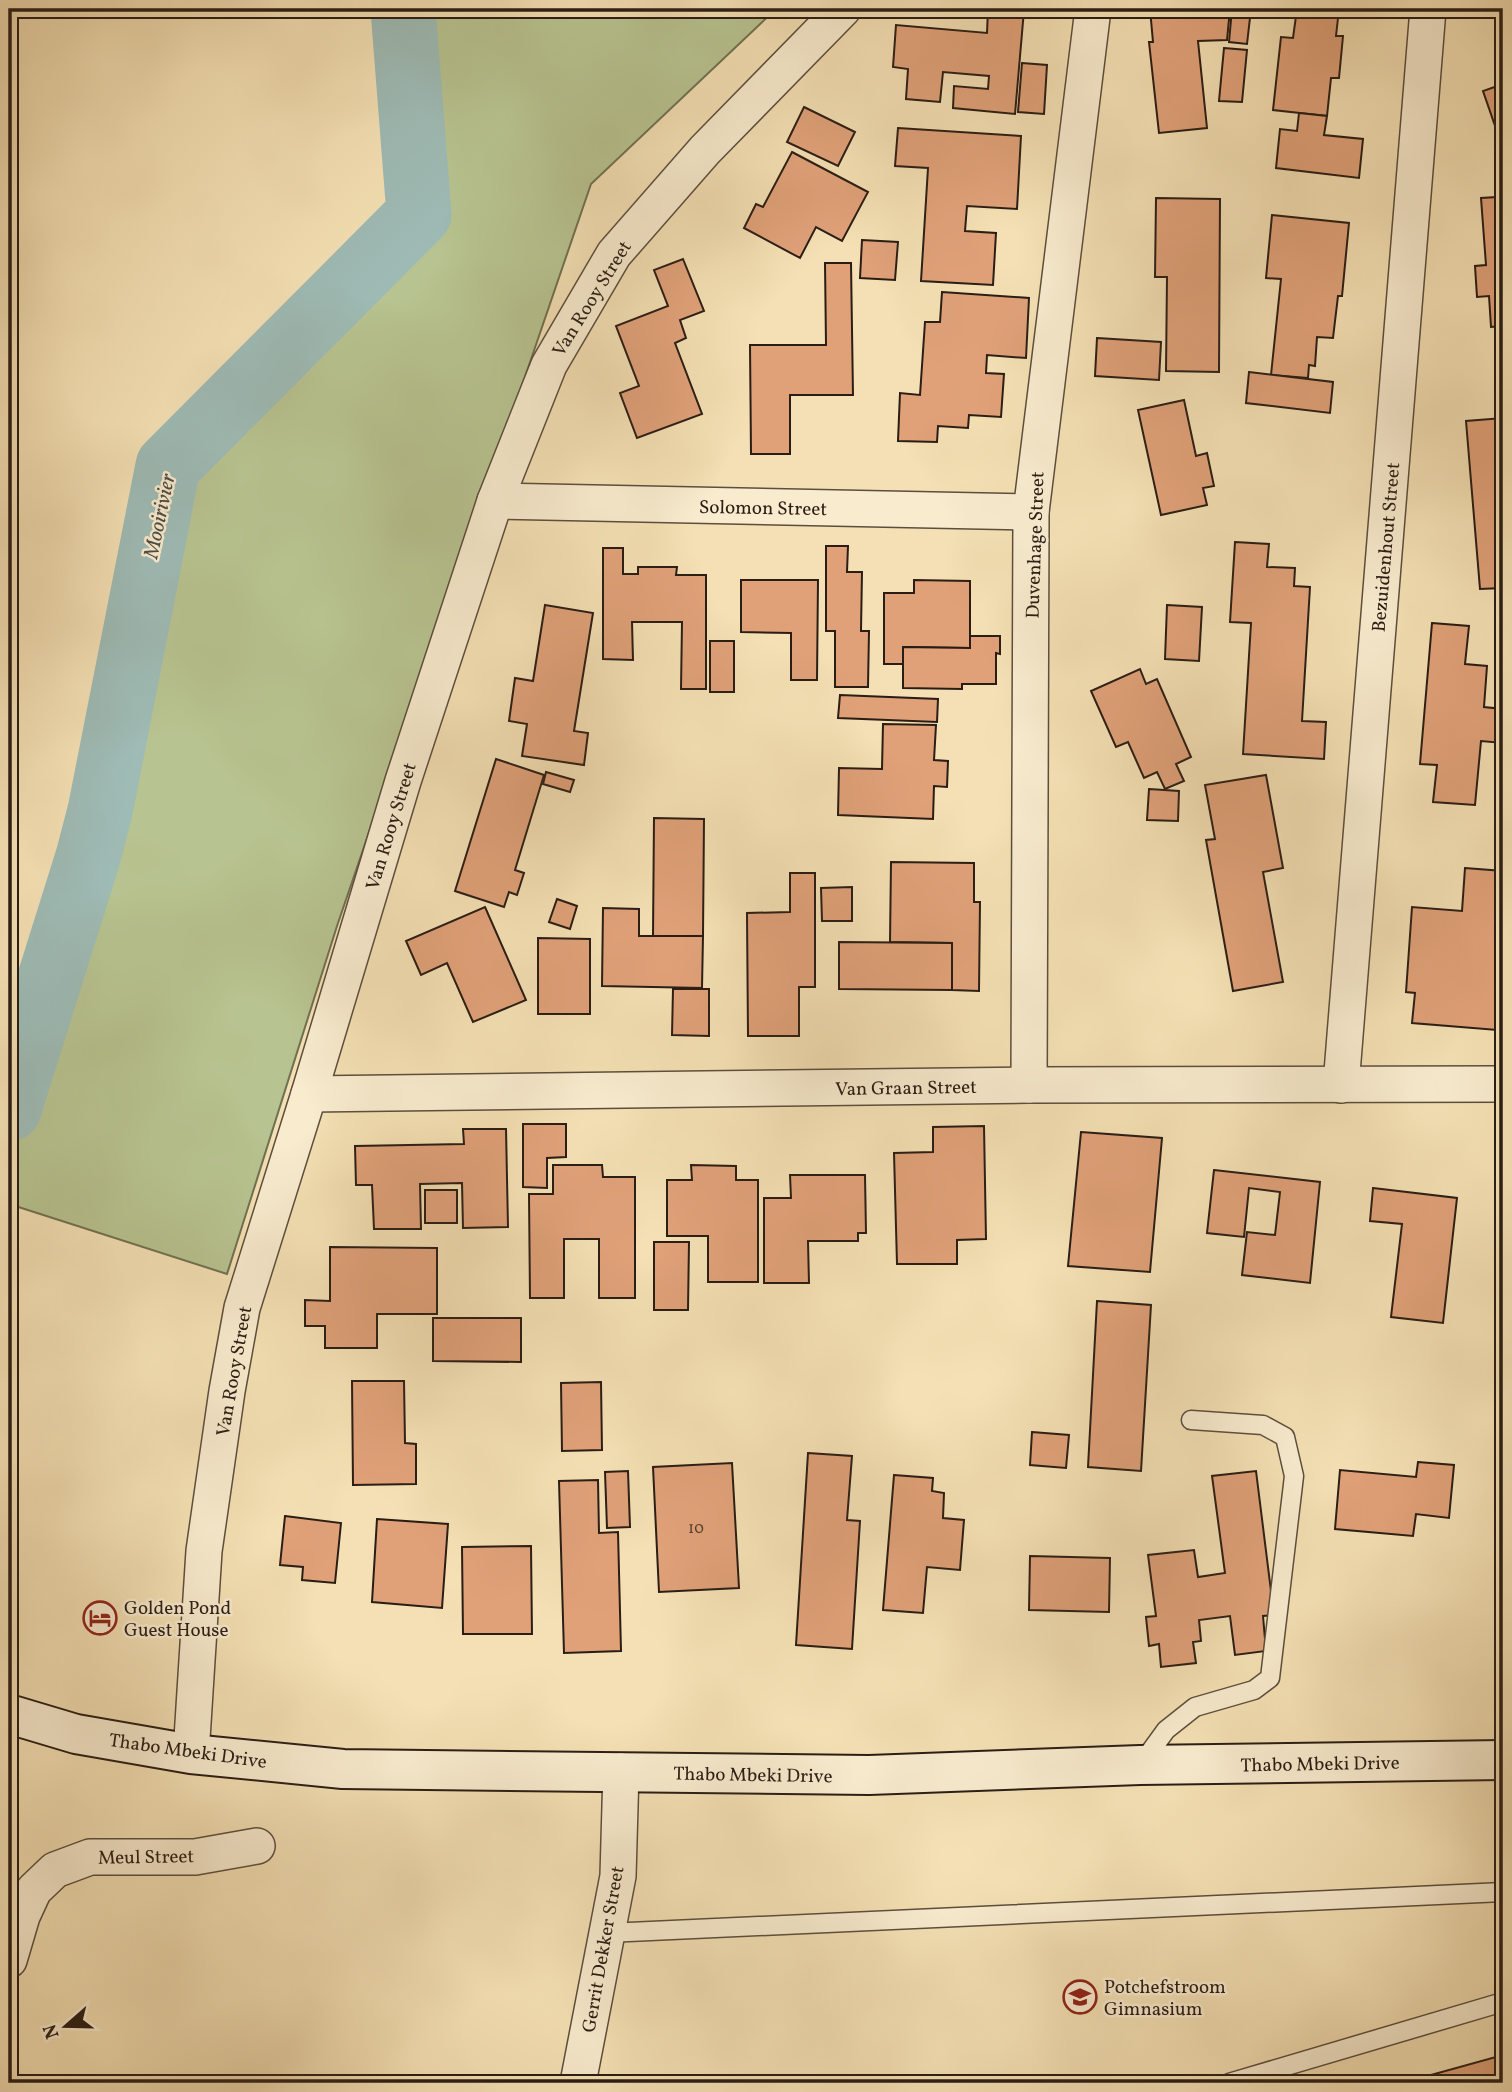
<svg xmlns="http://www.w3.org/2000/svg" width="1512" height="2092" font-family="Vollkorn,serif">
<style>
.green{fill:#b7c390;stroke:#707052;stroke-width:2}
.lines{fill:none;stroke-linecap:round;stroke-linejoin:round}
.river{stroke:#9ebbb5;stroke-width:65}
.building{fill:#e0a179;stroke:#2a1d15;stroke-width:2}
.lane-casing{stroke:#5c4e3d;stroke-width:21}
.street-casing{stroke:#5c4e3d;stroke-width:38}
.secondary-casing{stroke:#2a1d15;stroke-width:42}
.lane{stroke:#f8ebce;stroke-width:18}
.street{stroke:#f8ebce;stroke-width:35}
.secondary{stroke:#f8ebce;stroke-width:38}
.labels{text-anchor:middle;stroke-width:5;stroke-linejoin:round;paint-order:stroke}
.number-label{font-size:16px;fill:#583e2e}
.street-label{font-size:19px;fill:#2a1d15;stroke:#f8ebce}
.poi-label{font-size:19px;fill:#2a1d15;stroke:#f8ebce;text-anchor:start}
.water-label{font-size:21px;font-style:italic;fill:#4d4c45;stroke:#f8ebce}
</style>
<rect width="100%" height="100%" fill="#f4e0b4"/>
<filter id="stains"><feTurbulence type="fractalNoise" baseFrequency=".00286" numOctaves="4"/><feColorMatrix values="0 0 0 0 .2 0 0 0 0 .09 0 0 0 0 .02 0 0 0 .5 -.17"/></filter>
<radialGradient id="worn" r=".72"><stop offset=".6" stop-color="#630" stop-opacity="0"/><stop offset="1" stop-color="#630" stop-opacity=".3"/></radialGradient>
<!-- green -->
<path class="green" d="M403,9H776L591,184L337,926L227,1274L9,1204V1109L88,857L100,811L168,466L419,214Z"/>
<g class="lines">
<!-- river -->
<path class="river" d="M9,1109L88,857L100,811L168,466L419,214L403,9"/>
</g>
<!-- building -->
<g class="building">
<path d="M988,9L1024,10L1015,114L953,108L954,86L988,89L989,76L943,72L940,102L906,99L908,69L893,67L896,25L987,33Z"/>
<path d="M1150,9H1230L1227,40L1198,41L1207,128L1159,133L1149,42H1153Z"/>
<path d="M1232,9H1251L1247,44L1229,42Z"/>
<path d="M1297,9H1339L1336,36H1343L1339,78H1331L1327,116L1273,110L1281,37L1293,38Z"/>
<path d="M1496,9H1503V30Z"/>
<path d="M1224,48L1247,50L1242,102L1219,101Z"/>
<path d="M1022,63L1047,65L1044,114L1018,112Z"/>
<path d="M1503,84V149L1483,91Z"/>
<path d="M804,107L855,132L838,166L787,142Z"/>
<path d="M1299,113L1327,116L1324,135L1363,139L1359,178L1276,168L1280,129L1297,131Z"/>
<path d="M898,128L1021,136L1017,209L967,206L965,231L996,233L993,285L921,281L928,168L895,166Z"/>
<path d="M792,152L868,192L842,241L816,227L800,258L744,228L756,204L763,207Z"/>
<path d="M1503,175V326L1491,327L1489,296L1477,297L1475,266L1486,265L1481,198L1497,197L1495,176Z"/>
<path d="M1156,198L1220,199L1219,372L1166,371L1167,277H1155Z"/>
<path d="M1272,215L1349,223L1342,296H1338L1333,338L1317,337L1315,366L1309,365L1308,378L1271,375L1281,279L1266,278Z"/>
<path d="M862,240L898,242L895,280L860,278Z"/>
<path d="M683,259L704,311L680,320L686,338L675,343L702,414L637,438L620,393L639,386L616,326L668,306L654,270Z"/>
<path d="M825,263H851L853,395H790V454H751L750,345H826Z"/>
<path d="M942,292L1029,298L1026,358L987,355L986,373L1004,374L1001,417L969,415L968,428L938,426L937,442L898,441L900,393L920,395L925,322H940Z"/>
<path d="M1097,338L1161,342L1159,380L1095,376Z"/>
<path d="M1249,372L1333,382L1330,413L1246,403Z"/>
<path d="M1184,400L1196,456L1207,453L1214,486L1203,488L1207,505L1161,515L1138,410Z"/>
<path d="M1503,418V588L1480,589L1466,421Z"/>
<path d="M1235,542L1269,544L1267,567L1295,568L1294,586L1310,587L1302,721L1326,722L1324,759L1243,754L1251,623L1230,622Z"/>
<path d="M826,546H848L847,572H862L861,631H869L868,687H835V631H826Z"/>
<path d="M603,548H623V574H638V567H677L676,575H706V689H681L682,622H632L633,660L603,659Z"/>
<path d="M741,580H818L817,680H791V633L741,632Z"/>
<path d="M914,580L970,581V648L903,647V664H884V593H914Z"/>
<path d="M545,605L593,613L574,731L588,733L584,765L522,756L527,724L509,721L515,678L533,681Z"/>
<path d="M1167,605L1202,607L1199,661L1165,659Z"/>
<path d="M1432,623L1469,626L1465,664L1487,666L1484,707L1503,709V743L1481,741L1475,805L1433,802L1437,765L1420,764Z"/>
<path d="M970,636H1000V654L996,653V684H962V689L903,688V647L970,648Z"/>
<rect x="710" y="641" width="24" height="51"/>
<path d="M1140,669L1146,684L1157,679L1191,757L1176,764L1184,781L1165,789L1157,772L1144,778L1128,742L1116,747L1091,691Z"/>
<path d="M840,695L938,699L937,722L838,718Z"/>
<path d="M883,724L936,725L934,760L948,761L947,787L934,786L933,819L838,815L839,768L882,769Z"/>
<path d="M496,759L544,775L515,870L524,873L517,895L509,892L504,907L455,891Z"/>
<path d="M546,772L574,780L570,792L543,784Z"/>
<path d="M1266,775L1283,868L1263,872L1283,982L1233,991L1206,840L1215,839L1205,785Z"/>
<path d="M1149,789L1179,791L1178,821L1147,820Z"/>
<path d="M654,818L704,819L703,936H653Z"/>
<path d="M891,862L974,863V902H980L979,991L952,990V943L890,942Z"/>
<path d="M1465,868L1503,871V947L1497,1030L1412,1023L1415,993L1406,992L1412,907L1462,911Z"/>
<path d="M790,873H815V987H799V1036H748L747,913L790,912Z"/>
<path d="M852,887V921H822L821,888Z"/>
<path d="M557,899L577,906L570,929L549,922Z"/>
<path d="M485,907L526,1000L473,1022L447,963L421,975L406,941Z"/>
<path d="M603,908L639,909V936H703L702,988L602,986Z"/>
<path d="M538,938L590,939V1014H538Z"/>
<path d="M839,942L952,943V990L839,989Z"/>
<path d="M673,989H709V1036L672,1035Z"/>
<path d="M523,1124H566V1157L547,1158V1188L523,1187Z"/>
<path d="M984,1126L986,1239L957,1240V1264H897L894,1153L933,1152V1127Z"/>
<path d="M463,1129H506L508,1227L463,1228L462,1183L420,1184L421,1229H374L372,1185H356L355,1146L464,1144Z"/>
<path d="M1081,1132L1162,1138L1150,1272L1068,1266Z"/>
<path d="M553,1165H602L603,1177H635V1298H599V1239H564V1298H530L529,1194H553Z"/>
<path d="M691,1165L736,1166V1180H758V1282H708V1236H667V1180H692Z"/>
<path d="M1214,1170L1320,1182L1310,1283L1242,1275L1247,1232L1275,1235L1280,1192L1249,1188L1244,1237L1207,1233Z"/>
<path d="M790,1175H865L866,1233H858V1241H808L809,1283H764V1198H791Z"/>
<path d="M1373,1188L1457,1198L1443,1323L1391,1317L1402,1224L1370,1221Z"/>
<rect x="425" y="1190" width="32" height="33"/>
<path d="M654,1242H689L688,1310H654Z"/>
<path d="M330,1247L437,1248V1314H377V1348H325V1326H305V1300L330,1301Z"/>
<path d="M1097,1301L1151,1305L1141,1471L1088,1467Z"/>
<path d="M433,1318H521V1362L433,1361Z"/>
<path d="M352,1381H404L405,1443L416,1444V1484L353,1485Z"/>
<path d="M601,1382L602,1450L562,1451L561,1383Z"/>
<path d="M1032,1432L1069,1435L1066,1468L1030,1465Z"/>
<path d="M808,1453L852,1456L847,1520L860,1521L852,1649L796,1645Z"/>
<path d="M1418,1462L1454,1465L1449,1518L1416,1514L1413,1536L1335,1529L1340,1470L1416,1477Z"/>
<path d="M732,1463L739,1588L659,1592L653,1467Z"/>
<path d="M628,1471L630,1527L607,1528L605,1472Z"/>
<path d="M1256,1471L1274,1615L1263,1616L1266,1651L1235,1655L1230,1616L1199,1620L1201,1641L1193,1642L1196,1663L1161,1667L1159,1644L1149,1646L1146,1617L1156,1616L1148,1555L1194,1550L1198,1577L1225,1573L1212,1476Z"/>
<path d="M894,1475L933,1478L932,1491L944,1493L943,1518L964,1520L960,1570L927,1567L923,1613L883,1610Z"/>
<path d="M598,1480L599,1533L618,1532L621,1651L564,1653L559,1481Z"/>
<path d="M285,1516L341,1523L335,1583L302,1580L303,1567L280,1565Z"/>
<path d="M377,1519L448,1524L442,1608L372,1602Z"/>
<path d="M531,1546L532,1634H463L462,1547Z"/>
<path d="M1030,1556L1110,1558L1109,1612L1029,1610Z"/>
<path d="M1503,2055V2083H1402Z"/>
</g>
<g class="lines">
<defs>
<g id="lane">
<path d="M1142,1763L1166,1730L1195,1707L1254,1690L1270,1678L1294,1476L1285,1437L1263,1425L1191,1420"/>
<path d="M607,1933L1503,1892"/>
<path d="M1229,2083L1503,2002"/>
</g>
<g id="street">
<path d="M495,501L1031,512"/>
<path d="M1029,1085L1031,512L1093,9"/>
<path d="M1341,1085L1428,9"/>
<path d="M309,1094L1029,1085L1503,1084"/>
<path d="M191,1754L204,1551L227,1391L242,1308L309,1094L403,781L495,501L549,365L614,254L705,150L843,9"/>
<path d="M9,1960L22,1916L34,1890L55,1870L90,1857H195L257,1846"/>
<path d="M578,2083L618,1876L621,1771"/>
</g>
<path id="secondary" d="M9,1714L76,1734L191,1754L343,1769L869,1775L1140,1765L1503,1760"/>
</defs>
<!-- lane casing -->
<use href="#lane" class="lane-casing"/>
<!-- street casing -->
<use href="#street" class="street-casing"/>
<!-- secondary casing -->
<use href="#secondary" class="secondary-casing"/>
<!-- lane -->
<use href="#lane" class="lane"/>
<!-- street -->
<use href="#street" class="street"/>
<!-- secondary -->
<use href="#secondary" class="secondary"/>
</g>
<!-- icons -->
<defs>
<symbol id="hotel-ring" viewBox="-11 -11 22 22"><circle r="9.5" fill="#f8ebce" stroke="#8f2418" stroke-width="1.5"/><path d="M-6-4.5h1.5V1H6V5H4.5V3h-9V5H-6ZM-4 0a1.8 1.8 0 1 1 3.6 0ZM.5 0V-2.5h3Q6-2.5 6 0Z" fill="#8f2418"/></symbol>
<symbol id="school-ring" viewBox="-11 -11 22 22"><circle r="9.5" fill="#f8ebce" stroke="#8f2418" stroke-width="1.5"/><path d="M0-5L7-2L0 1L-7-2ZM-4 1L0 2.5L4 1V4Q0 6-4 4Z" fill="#8f2418"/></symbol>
</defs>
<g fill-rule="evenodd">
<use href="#hotel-ring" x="81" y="1599" width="38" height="38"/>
<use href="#school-ring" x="1061" y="1978" width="38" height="38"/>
</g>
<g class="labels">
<!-- number labels -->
<g class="number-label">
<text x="696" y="1533">10</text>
</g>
<!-- street labels -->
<g class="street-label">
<text transform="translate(591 298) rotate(-58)" y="7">Van Rooy Street</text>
<text transform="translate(763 507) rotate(1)" y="7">Solomon Street</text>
<text transform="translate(1034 545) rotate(-88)" y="7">Duvenhage Street</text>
<text transform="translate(1385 547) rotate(-85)" y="7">Bezuidenhout Street</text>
<text transform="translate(390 826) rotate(-73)" y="7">Van Rooy Street</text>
<text transform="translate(906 1087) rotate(-1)" y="7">Van Graan Street</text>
<text transform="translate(233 1371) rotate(-80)" y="7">Van Rooy Street</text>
<text transform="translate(188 1750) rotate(8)" y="7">Thabo Mbeki Drive</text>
<text transform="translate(1320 1763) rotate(-1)" y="7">Thabo Mbeki Drive</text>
<text transform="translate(753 1774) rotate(1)" y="7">Thabo Mbeki Drive</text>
<text transform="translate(146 1856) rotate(-1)" y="7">Meul Street</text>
<text transform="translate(602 1949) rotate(-80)" y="7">Gerrit Dekker Street</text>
</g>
<!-- poi labels -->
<g class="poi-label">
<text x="124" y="1614">Golden Pond<tspan x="124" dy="22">Guest House</tspan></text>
<text x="1104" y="1993">Potchefstroom<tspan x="1104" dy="22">Gimnasium</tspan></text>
</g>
<!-- water labels -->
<g class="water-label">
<text transform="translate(159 516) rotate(-78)" y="7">Mooirivier</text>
</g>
</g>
<!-- margin -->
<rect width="1512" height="2092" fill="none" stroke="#f4e0b4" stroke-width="35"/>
<rect x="10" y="10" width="1491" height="2071" fill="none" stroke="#2a1d15" stroke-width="3.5"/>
<rect x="18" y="18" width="1477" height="2057" fill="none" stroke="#2a1d15" stroke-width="2"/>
<!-- north arrow -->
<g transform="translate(66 2026) rotate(250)" stroke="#f8ebce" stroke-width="5" paint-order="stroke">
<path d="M0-5L12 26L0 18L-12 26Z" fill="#2a1d15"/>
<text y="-10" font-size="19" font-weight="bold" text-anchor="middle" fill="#2a1d15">N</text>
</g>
<rect width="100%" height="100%" filter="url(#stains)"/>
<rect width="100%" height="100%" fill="url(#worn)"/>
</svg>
